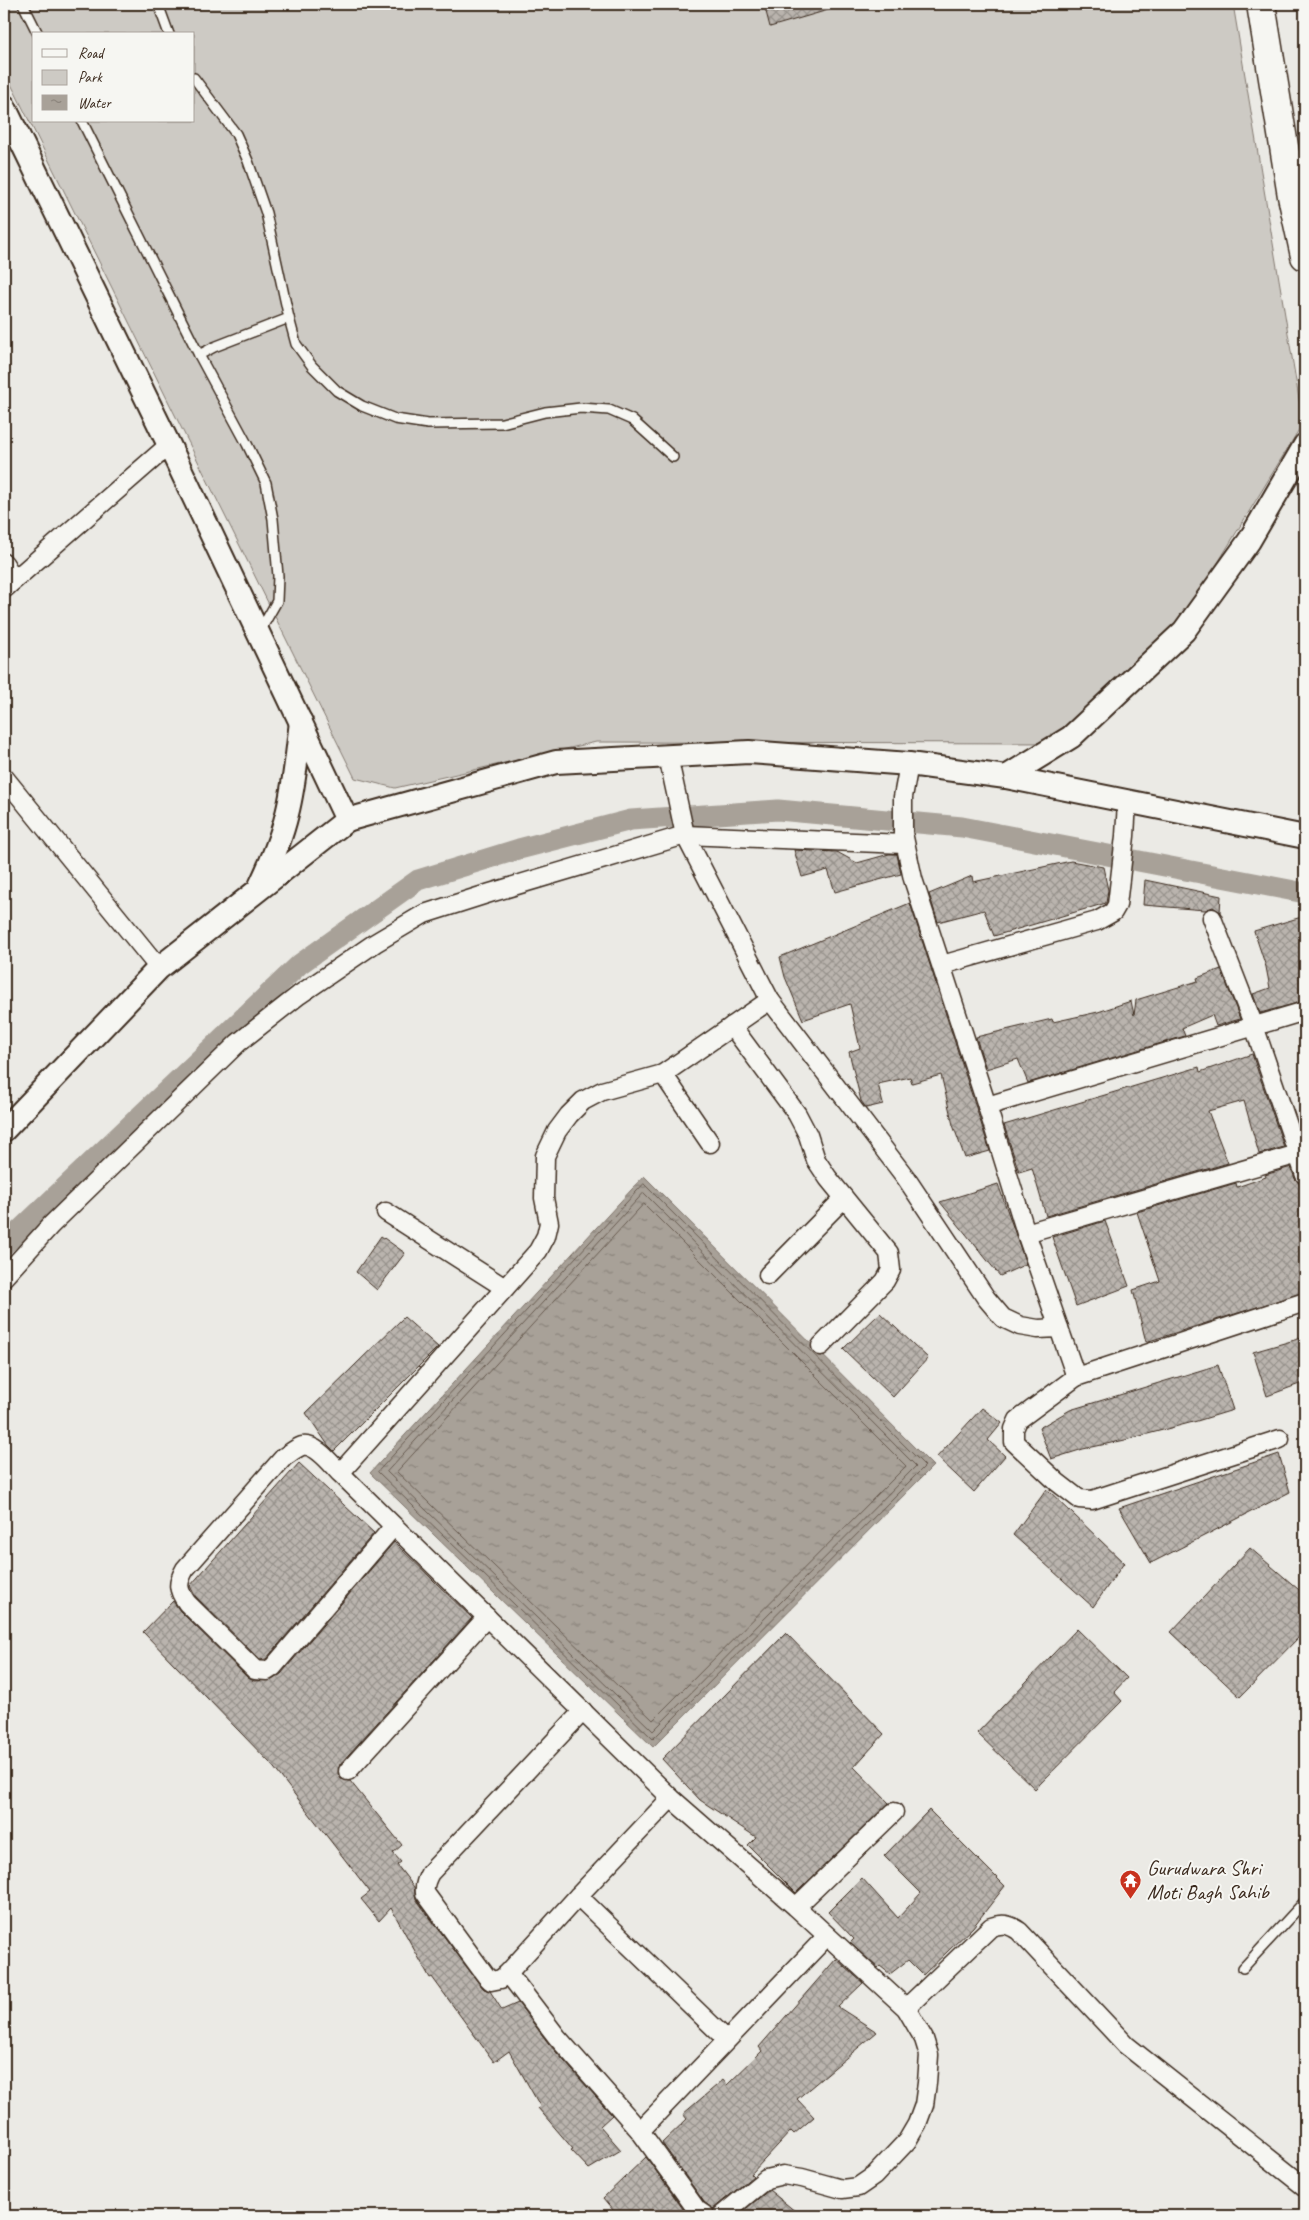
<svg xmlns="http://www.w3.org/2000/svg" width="1309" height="2220" font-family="Caveat,sans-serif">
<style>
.park{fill:#cdcac4;stroke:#847a71;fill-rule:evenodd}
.water{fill:url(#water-ripples);stroke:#7c7167}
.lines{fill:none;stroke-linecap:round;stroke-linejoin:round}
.shore{stroke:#675a4f;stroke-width:1}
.canal{stroke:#a8a198;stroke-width:21}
.building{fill:url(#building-cross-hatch);stroke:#3b2a1e}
.service-casing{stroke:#3b2a1e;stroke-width:12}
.minor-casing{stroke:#3b2a1e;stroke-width:21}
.tertiary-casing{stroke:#3b2a1e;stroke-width:26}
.primary-casing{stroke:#3b2a1e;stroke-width:31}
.service{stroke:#f6f6f2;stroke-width:9}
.minor{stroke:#f6f6f2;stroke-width:18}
.tertiary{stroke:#f6f6f2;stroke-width:22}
.primary{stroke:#f6f6f2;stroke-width:28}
.labels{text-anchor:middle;stroke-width:4;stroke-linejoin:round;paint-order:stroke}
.poi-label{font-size:21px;fill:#3b2a1e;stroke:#f6f6f2;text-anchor:start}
</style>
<defs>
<pattern id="water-ripples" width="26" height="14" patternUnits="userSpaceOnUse" patternTransform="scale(1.25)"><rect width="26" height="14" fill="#a8a198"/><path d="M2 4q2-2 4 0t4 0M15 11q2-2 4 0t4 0" fill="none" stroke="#8a837b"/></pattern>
<pattern id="building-cross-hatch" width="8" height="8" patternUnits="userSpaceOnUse" patternTransform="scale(1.25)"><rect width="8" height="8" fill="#bab4ae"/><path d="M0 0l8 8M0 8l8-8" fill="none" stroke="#98938d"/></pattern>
</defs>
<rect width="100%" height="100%" fill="#ebeae5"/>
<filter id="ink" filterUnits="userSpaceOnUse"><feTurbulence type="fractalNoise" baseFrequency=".02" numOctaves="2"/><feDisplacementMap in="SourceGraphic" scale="10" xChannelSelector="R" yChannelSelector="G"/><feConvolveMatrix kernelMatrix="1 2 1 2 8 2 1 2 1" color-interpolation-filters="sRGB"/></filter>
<g filter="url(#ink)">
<!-- park -->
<path class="park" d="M4,4H1233L1303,423L1183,620L1060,743L596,742L395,788L355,778L4,70ZM34,34H194V121H34Z"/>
<!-- water -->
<path class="water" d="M644,1176L933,1466L653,1747L370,1473Z"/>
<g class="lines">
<!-- shore -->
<g class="shore">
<path d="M644,1184L925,1466L653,1739L378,1472Z"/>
<path d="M644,1193L916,1466L653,1731L387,1472Z"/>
<path d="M644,1204L906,1466L653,1720L397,1472Z"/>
</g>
<!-- canal -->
<path class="canal" d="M4,1245L300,964L418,880L519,849L631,820L778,810L962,827L1305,893"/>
</g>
<!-- building -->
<g class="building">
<path d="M764,4H834L835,8L770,27Z"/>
<path d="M794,850L837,852L857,863L889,854H897L901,874L835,892L828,870L802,877Z"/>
<path d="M1071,861L1103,867L1108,890L1106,903L994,936L984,910L938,922L929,894L972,876L973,882Z"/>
<path d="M1145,880L1221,896L1220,912L1213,907L1205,910L1143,905Z"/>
<path d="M910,903L990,1151L965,1158L953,1125L941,1075L912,1083L910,1077L878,1084L883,1104L866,1108L861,1101L849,1052L860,1048L850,1004L803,1020L785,977L780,957Z"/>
<path d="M1305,916V1001L1260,1013L1253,994L1270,988L1266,967L1254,931Z"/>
<path d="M1221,969L1240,1019L1216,1026L1212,1015L1182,1028L1185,1036L1028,1083L1018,1059L986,1069L976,1037L1052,1019L1053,1022L1098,1012L1131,1001L1134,1015L1136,1000L1198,981L1197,978Z"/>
<path d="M1252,1054L1284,1147L1259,1154L1244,1101L1208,1111L1228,1163L1046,1216L1032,1168L1019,1172L1004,1125L1199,1067L1200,1072Z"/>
<path d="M1291,1167L1295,1179L1303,1185L1305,1192V1292L1146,1342L1133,1290L1160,1281L1137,1212L1236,1183L1237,1187L1266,1177L1265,1175Z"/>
<path d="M998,1184L1026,1264L1000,1276L940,1202Z"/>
<path d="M1105,1221L1129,1286L1076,1306L1052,1237Z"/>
<path d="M381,1236L405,1253L377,1290L356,1272Z"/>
<path d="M880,1313L928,1358L893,1397L843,1349Z"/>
<path d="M404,1317L438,1347L334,1451L328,1445L306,1413Z"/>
<path d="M1305,1337V1382L1267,1396L1253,1352Z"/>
<path d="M1218,1365L1233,1410L1197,1421L1125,1440L1083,1449L1051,1459L1039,1428L1070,1410Z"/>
<path d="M982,1408L1002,1423L988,1440L1005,1456L974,1492L937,1457Z"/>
<path d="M1279,1454L1290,1492L1151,1563L1119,1508Z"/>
<path d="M299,1463L374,1533L266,1659L260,1660L195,1596L190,1586Z"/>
<path d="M1047,1489L1124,1563L1093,1607L1013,1535Z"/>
<path d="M394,1542L472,1618L340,1764L338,1774L341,1779L350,1781L402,1845L393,1853L401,1862L397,1865L414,1887L416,1899L478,1982L484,1989L490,1991L502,2010L518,2003L549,2044L612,2115L600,2126L621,2150L589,2169L571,2150L573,2149L538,2108L540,2106L509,2051L494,2062L432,1977L430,1978L391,1908L379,1921L361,1899L370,1892L271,1764L143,1632L173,1601L180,1611L248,1678L254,1681L272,1680L281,1674Z"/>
<path d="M1250,1548L1305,1595V1631L1240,1697L1171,1632Z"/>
<path d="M1077,1629L1127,1678L1114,1692L1122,1701L1035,1789L977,1733Z"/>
<path d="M786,1633L884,1734L854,1767L889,1803L796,1893L748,1845L756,1837L700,1800L662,1759Z"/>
<path d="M929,1810L1005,1886L973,1927L923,1975L908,1960L890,1974L880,1966L878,1968L850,1943L854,1939L828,1912L862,1878L898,1918L921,1893L884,1856Z"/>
<path d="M836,1959L863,1983L838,2007L877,2032L797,2099L814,2117L794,2134L791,2131L751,2174L753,2176L713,2209L704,2202L662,2143L687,2119L683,2114L723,2080L727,2085L762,2051L759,2047Z"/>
<path d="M646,2157L688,2216H618L603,2198Z"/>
<path d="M769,2190L801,2216H737Z"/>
</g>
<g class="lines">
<defs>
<g id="service">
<path d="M23,4L38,34"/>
<path d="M158,4L169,34"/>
<path d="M194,78L236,134L248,161L266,213L289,318L296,344L312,366L337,391L362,406L395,419L428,424L502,423L545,412L581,408L609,410L632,420L673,457"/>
<path d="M82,121L199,355"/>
<path d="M260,631L277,601L278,576L273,519L266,483L247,444L199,355L214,347L289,318"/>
<path d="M1243,1968L1305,1901"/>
</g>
<g id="minor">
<path d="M4,563L14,579"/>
<path d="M4,589L169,445"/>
<path d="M668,756L685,835L770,1000L906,1178L986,1298L1003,1318L1020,1326L1038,1329L1059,1328"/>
<path d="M909,764L903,797V833L913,879L987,1106L1026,1233L1076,1377"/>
<path d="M4,777L159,968"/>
<path d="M1212,918L1254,1026L1305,1175"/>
<path d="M942,965L1097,921L1113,912L1117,905L1125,836L1127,802"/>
<path d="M732,1026L797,1114L808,1135L816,1160L828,1178L889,1253L891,1270L885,1281L821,1346"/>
<path d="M663,1074L710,1143"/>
<path d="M987,1106L1305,1011"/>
<path d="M386,1212L505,1288"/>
<path d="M1026,1233L1298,1154"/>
<path d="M768,1275L844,1198"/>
<path d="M4,1277L51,1225L238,1043L299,995L375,943L424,914L490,893L685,835L904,844"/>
<path d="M1280,1439L1092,1500L1079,1499L1057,1482L1014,1442V1429L1018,1420L1076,1377L1305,1302"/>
<path d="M340,1473L538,1251L546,1236L549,1223L544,1198L545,1156L557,1131L569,1115L583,1101L602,1091L663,1074L770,1000"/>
<path d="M394,1526L273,1667L267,1671L255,1670L187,1603C177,1589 177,1583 185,1569L284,1457C289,1454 296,1448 302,1446C316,1443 331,1464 340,1473L671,1798L796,1907L906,2008L924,2039L929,2055L927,2083L924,2105L917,2124L907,2141L874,2176L858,2187L842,2189L802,2178L783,2175L766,2179L721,2216"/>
<path d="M583,1711L430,1873C426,1880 424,1886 425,1893L486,1976L491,1981L501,1979L508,1973L578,1896L671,1798"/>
<path d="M348,1771L487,1617"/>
<path d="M578,1896L726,2039"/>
<path d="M796,1907L894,1812"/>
<path d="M508,1973L557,2037L640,2131L697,2210L706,2216"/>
<path d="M906,2008L991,1927C1002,1923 1009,1924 1019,1931L1126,2045L1305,2187"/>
<path d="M640,2131L826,1937"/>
</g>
<g id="tertiary">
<path d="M4,106L169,445L347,820L159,968L4,1130"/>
<path d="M1006,777L1305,837"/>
<path d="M347,820L556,762L749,752L909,764L1006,777L1071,737L1184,631L1249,541L1305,445"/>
<path d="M260,886C271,863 281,839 287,814C295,783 297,752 301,722"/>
</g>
<path id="primary" d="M1261,4L1292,196L1305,256"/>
</defs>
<!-- service casing -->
<use href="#service" class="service-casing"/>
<!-- minor casing -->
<use href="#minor" class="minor-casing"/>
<!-- tertiary casing -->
<use href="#tertiary" class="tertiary-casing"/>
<!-- primary casing -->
<use href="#primary" class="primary-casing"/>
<!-- service -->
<use href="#service" class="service"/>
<!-- minor -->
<use href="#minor" class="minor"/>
<!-- tertiary -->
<use href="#tertiary" class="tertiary"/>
<!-- primary -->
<use href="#primary" class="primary"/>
</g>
</g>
<!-- icons -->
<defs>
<symbol id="temple-pin" viewBox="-11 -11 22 30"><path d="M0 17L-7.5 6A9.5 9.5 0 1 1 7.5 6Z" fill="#c8321e" stroke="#f6f6f2"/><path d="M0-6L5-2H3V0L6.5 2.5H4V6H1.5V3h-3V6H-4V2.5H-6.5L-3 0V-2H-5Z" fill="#fff"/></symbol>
</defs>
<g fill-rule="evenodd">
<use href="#temple-pin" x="1118" y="1868" width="25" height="34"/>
</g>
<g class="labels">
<!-- poi labels -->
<g class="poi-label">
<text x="1147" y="1875">Gurudwara Shri<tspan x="1147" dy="24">Moti Bagh Sahib</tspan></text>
</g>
</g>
<!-- margin -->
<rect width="1309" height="2220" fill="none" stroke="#f6f6f2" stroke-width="20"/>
<rect x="10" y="10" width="1289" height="2200" fill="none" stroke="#3b2a1e" stroke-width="2" filter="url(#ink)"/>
<!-- legend -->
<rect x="32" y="32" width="162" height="90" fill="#f6f6f2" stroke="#aba49d"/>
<rect x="42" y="49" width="25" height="8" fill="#f6f6f2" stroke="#aba49d"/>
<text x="78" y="58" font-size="15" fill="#3b2a1e">Road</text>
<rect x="42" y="70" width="25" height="15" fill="#cdcac4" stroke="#aba49d"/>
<text x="78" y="82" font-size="15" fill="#3b2a1e">Park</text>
<rect x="42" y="95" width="25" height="15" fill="url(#water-ripples)" stroke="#aba49d"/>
<text x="78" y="108" font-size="15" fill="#3b2a1e">Water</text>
</svg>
